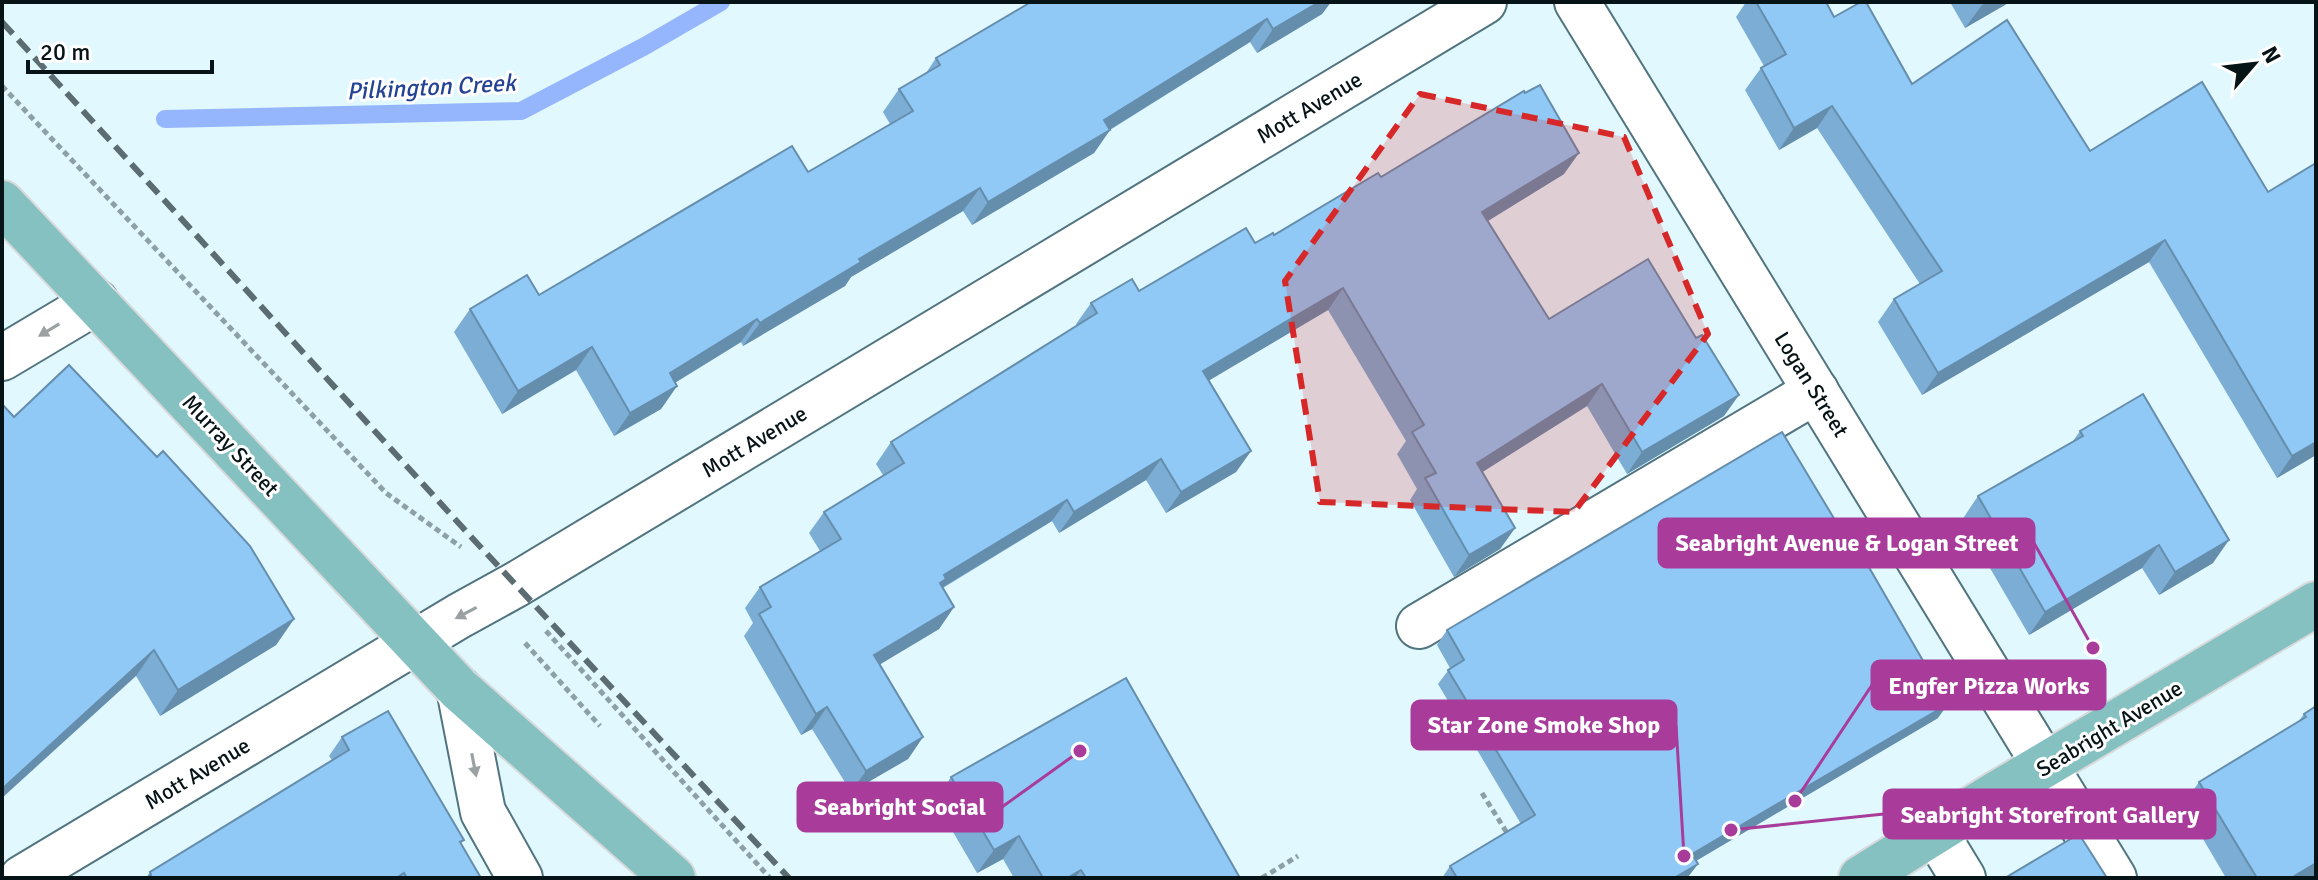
<svg xmlns="http://www.w3.org/2000/svg" width="2318" height="880" font-family="Signika,sans-serif">
<style>
.lines{fill:none;stroke-linecap:round;stroke-linejoin:round}
.stream{stroke:#95b5fc;stroke-width:18}
.minor-casing{stroke:#51747f;stroke-width:48}
.major-casing{stroke:#d7d9da;stroke-width:48}
.path{stroke:#8da0a6;stroke-width:5;stroke-dasharray:6 4;stroke-linecap:butt}
.minor{stroke:#fff;stroke-width:44}
.major{stroke:#86c1c2;stroke-width:44}
.rail{stroke:#5c6d72;stroke-width:6;stroke-dasharray:16 8;stroke-linecap:butt}
.wall{fill:#7cadd4}
.shaded-wall{fill:#658dac}
.building{fill:#90c9f6;stroke:#658dac;stroke-width:2}
.oneway{fill:#9ba1a2}
.marked{fill:#d62828;fill-opacity:0.2;stroke:#d62828;stroke-width:6;stroke-dasharray:16 10;stroke-linejoin:round}
.labels{text-anchor:middle;stroke-width:6;stroke-linejoin:round;paint-order:stroke}
.street-label{font-size:22px;fill:#061317;stroke:#fff}
.water-label{font-size:24px;font-style:italic;fill:#254394;stroke:#fff}
.leader{fill:none;stroke:#a93c9b;stroke-width:3}
.callout-dot{fill:#a93c9b;stroke:#fff;stroke-width:3}
.callout{fill:#a93c9b;stroke:#a93c9b;stroke-width:3}
.callout-label{font-size:24px;text-anchor:middle;font-weight:bold;fill:#fff}
</style>
<rect width="100%" height="100%" fill="#e1f8ff"/>
<g class="lines">
<!-- stream -->
<path class="stream" d="M165,119L521,111L645,46L721,2"/>
<defs>
<g id="minor">
<path d="M1577,2L2114,878"/>
<path d="M2,358L96,302"/>
<path d="M1419,626L1816,391"/>
<path d="M459,689L483,812L520,878"/>
<path d="M1935,832L1963,878"/>
<path d="M22,878L459,616L517,584L1484,2"/>
</g>
<g id="major">
<path d="M2,203L459,689L673,878"/>
<path d="M1861,878L1996,794L2316,604"/>
</g>
</defs>
<!-- minor casing -->
<use href="#minor" class="minor-casing"/>
<!-- major casing -->
<use href="#major" class="major-casing"/>
<!-- path -->
<g class="path">
<path d="M2,86L386,493L461,547"/>
<path d="M546,631L770,878"/>
<path d="M525,643L600,726"/>
<path d="M1482,793L1509,836"/>
<path d="M1262,878L1298,856"/>
</g>
<!-- minor -->
<use href="#minor" class="minor"/>
<!-- major -->
<use href="#major" class="major"/>
<!-- rail -->
<path class="rail" d="M2,22L474,540L789,878"/>
</g>
<!-- wall -->
<g class="wall">
<path d="M1027,2H1331L1322,14L1257,53L1250,42L1110,130L1094,153L972,225L963,211L851,277L845,286L743,346L741,342L675,383L677,386L661,409L614,436L576,370L502,414L454,332L470,309L539,295L808,172L890,124L883,112L899,89L926,73L936,58L1028,4Z"/>
<path d="M1746,2H1826L1834,17L1912,84L2090,151L2268,192L2316,163V455L2277,478L2149,262L1922,395L1878,322L1894,299L1920,284L1817,128L1779,150L1745,90L1761,68L1764,66L1736,17Z"/>
<path d="M1950,2H2010L1965,28Z"/>
<path d="M1564,174L1487,221L1549,319L1724,416L1627,474L1587,406L1482,472L1515,528L1500,549L1454,577L1410,500L1417,489L1397,454L1406,441L1328,310L1209,380L1251,451L1236,472L1166,513L1146,480L1059,533L1052,521L943,588L954,607L939,629L880,664L923,737L908,759L851,792L812,729L801,735L744,636L753,623L745,608L760,587L820,551L809,533L824,512L883,475L876,464L891,442L1077,326L1076,324L1091,303L1139,291L1255,243L1274,235L1381,177Z"/>
<path d="M14,417L294,619L276,645L160,716L136,676Z"/>
<path d="M2080,431L2213,563L2159,595L2142,568L2029,635L1962,520L1978,496L2073,441Z"/>
<path d="M1447,630L1938,718L1696,861L1698,864L1687,878H1442L1450,866L1521,824L1438,684L1450,668L1437,645Z"/>
<path d="M2316,706V876L2313,878H2226L2183,805L2199,782L2298,722L2304,714Z"/>
<path d="M342,737L461,844L481,878H146L150,872L332,760L329,756Z"/>
<path d="M951,777L1240,878H1014L1003,859L977,873L935,801Z"/>
</g>
<!-- shaded-wall -->
<g class="shaded-wall">
<path d="M1319,2H1331L1322,14L1257,53L1273,29Z"/>
<path d="M1987,2H2010L1965,28L1982,5Z"/>
<path d="M1267,19L1250,42L1088,143L1104,120Z"/>
<path d="M1832,106L1817,128L1779,150L1794,128Z"/>
<path d="M1110,130L1094,153L972,225L988,202Z"/>
<path d="M1579,153L1564,174L1467,234L1482,212Z"/>
<path d="M980,188L963,211L851,277L845,286L743,346L760,323L859,259Z"/>
<path d="M2165,240L2149,262L1922,395L1938,373Z"/>
<path d="M1343,288L1328,310L1188,393L1203,371Z"/>
<path d="M757,319L741,342L653,396L670,373Z"/>
<path d="M592,347L576,370L502,414L518,391Z"/>
<path d="M1602,384L1587,406L1462,485L1477,463Z"/>
<path d="M677,386L661,409L614,436L630,413Z"/>
<path d="M1739,395L1724,416L1627,474L1642,452Z"/>
<path d="M2316,442V455L2277,478L2292,456Z"/>
<path d="M1251,451L1236,472L1166,513L1181,492Z"/>
<path d="M1161,459L1146,480L1059,533L1074,512Z"/>
<path d="M1067,500L1052,521L938,590L944,575Z"/>
<path d="M1515,528L1500,549L1454,577L1469,555Z"/>
<path d="M2229,540L2213,563L2159,595L2175,572Z"/>
<path d="M2159,545L2142,568L2029,635L2045,612Z"/>
<path d="M954,607L939,629L859,677L874,655Z"/>
<path d="M294,619L276,645L160,716L178,690Z"/>
<path d="M154,650L136,676L2,798V789Z"/>
<path d="M1948,704L1938,718L1682,869L1692,854Z"/>
<path d="M827,707L812,729L801,735L816,714Z"/>
<path d="M923,737L908,759L851,792L866,771Z"/>
<path d="M1019,836L1003,859L977,873L994,850Z"/>
<path d="M2316,863V876L2313,878H2291Z"/>
<path d="M1698,864L1687,878H1674Z"/>
<path d="M1081,870L1075,878H1067Z"/>
</g>
<!-- building -->
<g class="building">
<path d="M1031,2H1319L1273,29L1267,19L1104,120L1110,130L988,202L980,188L859,259L861,262L760,323L757,319L670,373L677,386L630,413L592,347L518,391L470,309L527,275L539,295L792,146L808,172L913,111L899,89L940,65L936,58Z"/>
<path d="M1756,2H1826L1834,17L1861,2H1866L1912,84L2007,20L2090,151L2202,82L2268,192L2316,163V442L2292,456L2165,240L1938,373L1894,299L1942,271L1832,106L1794,128L1761,68L1786,54Z"/>
<path d="M1540,85L1579,153L1482,212L1549,319L1648,259L1696,338L1702,335L1739,395L1642,452L1602,384L1477,463L1515,528L1469,555L1425,478L1436,473L1412,432L1424,425L1343,288L1203,371L1251,451L1181,492L1161,459L1074,512L1067,500L944,575L946,579L940,583L954,607L874,655L923,737L866,771L827,707L816,714L759,614L771,607L760,587L841,539L824,512L904,463L891,442L1097,313L1091,303L1132,279L1139,291L1246,228L1255,243L1273,233L1274,235L1378,173L1381,177L1524,91L1525,93Z"/>
<path d="M69,365L157,457L163,451L250,546L294,619L178,690L154,650L2,789V404L14,417Z"/>
<path d="M2143,394L2229,540L2175,572L2159,545L2045,612L1978,496L2083,436L2080,431Z"/>
<path d="M1782,432L1859,560L1863,557L1948,704L1692,854L1698,864L1674,878H1457L1450,866L1535,815L1448,670L1464,660L1447,630Z"/>
<path d="M1126,678L1240,878H1086L1081,870L1067,878H1043L1019,836L994,850L951,777Z"/>
<path d="M2316,706V863L2291,878H2257L2199,782L2306,717L2304,714Z"/>
<path d="M388,711L464,840L460,842L481,878H407L404,873L396,878H146L151,875L150,872L349,750L342,737Z"/>
<path d="M2079,834L2107,878H2005Z"/>
</g>
<!-- one-way arrows -->
<defs><path id="oneway-solid" d="M-6-.8H1V-3.2L6.5 0L1 3.2V.8H-6Z" transform="scale(2)"/></defs>
<g class="oneway">
<use href="#oneway-solid" transform="translate(49 330) rotate(149)"/>
<use href="#oneway-solid" transform="translate(466 613) rotate(152)"/>
<use href="#oneway-solid" transform="translate(474 765) rotate(79)"/>
</g>
<!-- marked area -->
<path class="marked" d="M1420,94L1624,137L1708,334L1574,512L1320,502L1285,281Z"/>
<g class="labels">
<!-- street labels -->
<g class="street-label">
<text transform="translate(1309 107) rotate(-31)" y="8">Mott Avenue</text>
<text transform="translate(1812 384) rotate(58)" y="8">Logan Street</text>
<text transform="translate(754 441) rotate(-31)" y="8">Mott Avenue</text>
<text transform="translate(231 445) rotate(47)" y="8">Murray Street</text>
<text transform="translate(2109 728) rotate(-31)" y="8">Seabright Avenue</text>
<text transform="translate(197 773) rotate(-31)" y="8">Mott Avenue</text>
</g>
<!-- water labels -->
<g class="water-label">
<text transform="translate(431 87) rotate(-3)" y="8">Pilkington Creek</text>
</g>
</g>
<!-- callouts -->
<path class="leader" d="M2093 648L2034 543M1795 801L1872 685M1684 856L1676 725M1080 751L1002 807M1731 830L1884 814"/>
<g class="callout-dot">
<circle cx="2093" cy="648" r="8"/>
<circle cx="1795" cy="801" r="8"/>
<circle cx="1684" cy="856" r="8"/>
<circle cx="1080" cy="751" r="8"/>
<circle cx="1731" cy="830" r="8"/>
</g>
<g class="callout">
<rect x="1659" y="519" width="375" height="48" rx="8"/>
<rect x="1872" y="661" width="233" height="48" rx="8"/>
<rect x="1412" y="701" width="264" height="48" rx="8"/>
<rect x="798" y="783" width="204" height="48" rx="8"/>
<rect x="1884" y="790" width="331" height="48" rx="8"/>
</g>
<g class="callout-label">
<text x="1847" y="551">Seabright Avenue &amp; Logan Street</text>
<text x="1989" y="694">Engfer Pizza Works</text>
<text x="1544" y="733">Star Zone Smoke Shop</text>
<text x="900" y="815">Seabright Social</text>
<text x="2050" y="823">Seabright Storefront Gallery</text>
</g>
<!-- border -->
<rect width="2318" height="880" fill="none" stroke="#061317" stroke-width="8"/>
<!-- north arrow -->
<g transform="translate(2254 64) rotate(62)" stroke="#ffffff" stroke-width="6" paint-order="stroke">
<path d="M0-6L14 30L0 20L-14 30Z" fill="#061317"/>
<text y="-12" font-size="22" font-weight="bold" text-anchor="middle" fill="#061317">N</text>
</g>
<!-- scale -->
<path d="M28 60v12h184v-12" fill="none" stroke="#061317" stroke-width="4"/>
<text x="40" y="60" font-size="24" fill="#061317" stroke="#ffffff" stroke-width="6" paint-order="stroke">20 m</text>
</svg>
